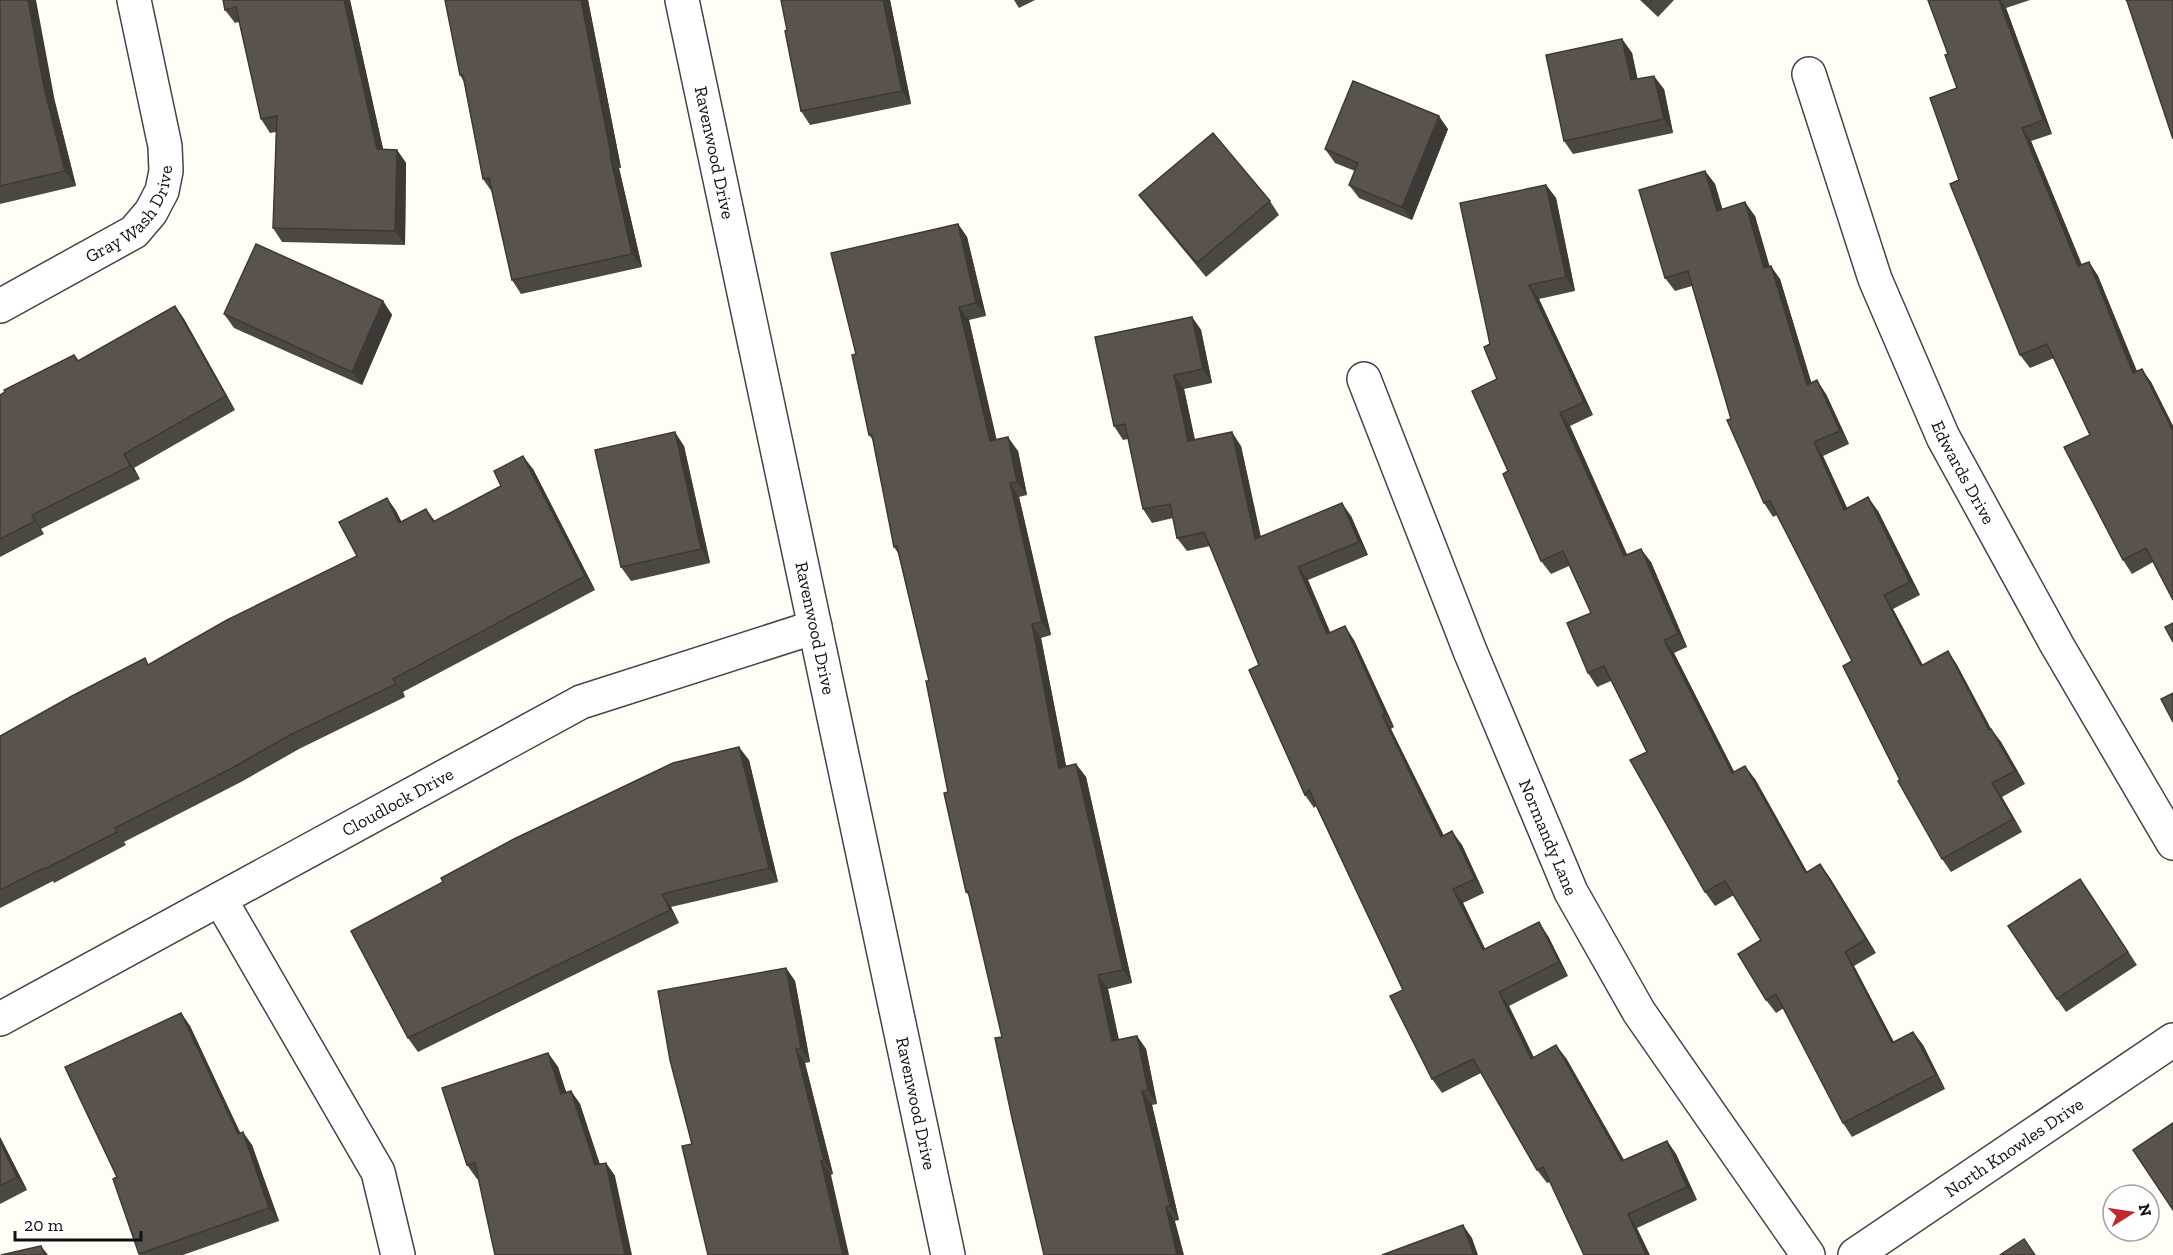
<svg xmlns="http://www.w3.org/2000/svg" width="2173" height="1255" font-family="'Zilla Slab',serif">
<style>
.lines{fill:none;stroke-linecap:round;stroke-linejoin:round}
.minor-casing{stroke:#444;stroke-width:36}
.minor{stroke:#fff;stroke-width:33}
.wall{fill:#4d4742}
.shaded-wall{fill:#3f3936}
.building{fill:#5a524d;stroke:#3f3936;stroke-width:1.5}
.labels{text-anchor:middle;stroke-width:6;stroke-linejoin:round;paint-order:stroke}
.street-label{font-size:18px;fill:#111;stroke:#fff}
</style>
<rect width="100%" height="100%" fill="#fffdf5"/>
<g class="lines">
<defs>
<g id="minor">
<path id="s1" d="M682,0L948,1255"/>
<path id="s2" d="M1809,74L1875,279L1943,437L2057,645L2173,843"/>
<path id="s3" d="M0,306L134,232L151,212L162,191L166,171L165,146L134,0"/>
<path id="s4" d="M1364,379L1470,651L1571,892L1639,1012L1808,1255"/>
<path d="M220,899L378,1172L398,1255"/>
<path id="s5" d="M0,1019L581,702L815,627"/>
<path id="s6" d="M1855,1255L2173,1040"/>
</g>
</defs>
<!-- minor casing -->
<use href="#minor" class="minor-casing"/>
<!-- minor -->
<use href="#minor" class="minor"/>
</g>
<!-- wall -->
<g class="wall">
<path d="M0,0L55,102L76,186L0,204Z"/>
<path d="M223,0H350L383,149L397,150L406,163L405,245L282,242L273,228L276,132L270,133L261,119L239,22L235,23L225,10Z"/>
<path d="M588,0L621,168H619L642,267L521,294L512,280L492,192L483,179L464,82L460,75Z"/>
<path d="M890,0L911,104L810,125L801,111L787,30Z"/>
<path d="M1014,0H1035L1019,8Z"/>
<path d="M1640,0H1674L1658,17Z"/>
<path d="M1928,0H2030L2006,8L2052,134L2031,141L2082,265L2089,262L2098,276L2137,371L2151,382L2173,426V600L2153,562L2132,574L2123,560L2090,435L2054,358L2030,368L2020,355L1959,180L1957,88L1948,54Z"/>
<path d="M1622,39L1632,53L1637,79L1664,89L1673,133L1573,154L1564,141Z"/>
<path d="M1448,129L1412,220L1359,198L1349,185L1355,171L1335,163L1325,149Z"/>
<path d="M1705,171L1715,184L1722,209L1755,216L1769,266L1780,279L1811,382L1826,394L1849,444L1823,456L1847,508L1878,511L1920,595L1893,609L1923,665L1948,651L1957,665L1991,729L2001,742L2025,784L2002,797L2022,832L1951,872L1942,859L1900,780L1852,661L1777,515L1773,517L1764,503L1731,419L1692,286L1675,291L1665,278Z"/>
<path d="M1546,185L1556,198L1575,291L1539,299L1593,415L1570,426L1627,555L1651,562L1687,647L1674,653L1734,772L1755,779L1807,872L1820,864L1830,878L1876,953L1854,966L1894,1042L1913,1032L1923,1045L1945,1089L1852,1137L1843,1123L1784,1008L1776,1013L1766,1000L1761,940L1734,895L1715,906L1705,892L1647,752L1611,681L1597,687L1588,673L1591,613L1569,566L1551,574L1541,561L1508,471L1497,379L1490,344Z"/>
<path d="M1139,195L1270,201L1279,215L1206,277L1149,208Z"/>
<path d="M958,224L967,237L986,316L969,320L996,440L1018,451L1027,495L1019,497L1051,635L1041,638L1066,766L1076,764L1086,777L1132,983L1108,989L1119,1040L1137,1036L1146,1049L1157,1104L1152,1105L1179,1220L1175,1221L1002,1037L969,896L966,892L929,681L898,553L894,547L873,440L869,435L856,354Z"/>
<path d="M383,301L392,315L362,385L234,328L224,314Z"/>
<path d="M175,306L184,319L235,410L134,468L140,479L41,529L44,534L0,557V395L79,361Z"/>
<path d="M1192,317L1201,330L1212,383L1184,389L1195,440L1241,446L1261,537L1351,516L1368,555L1308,580L1330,633L1354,640L1394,727L1391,729L1444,836L1462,845L1484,893L1463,903L1485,949L1548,936L1568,976L1509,1006L1534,1058H1566L1624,1160L1667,1141L1676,1154L1697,1200L1637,1228L1550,1182L1547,1183L1537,1170L1481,1073L1442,1093L1432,1079L1403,990L1316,806L1314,808L1305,795L1259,665L1210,546L1187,551L1177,538L1173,518L1152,523L1143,509L1128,439L1123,440L1114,426Z"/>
<path d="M684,446L710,563L631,581L621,567Z"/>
<path d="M533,469L595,590L403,692L405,697L299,749L241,782L124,842L126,845L54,883L53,881L0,908V736L149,665L357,556L387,498L396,511L401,522L426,509L435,521Z"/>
<path d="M749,760L778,882L671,907L679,923L418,1052L408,1038Z"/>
<path d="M2089,892L2137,965L2066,1012L2057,999Z"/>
<path d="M786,968L795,981L810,1062L805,1063L833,1174L831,1175L692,1144Z"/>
<path d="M181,1013L190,1026L240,1133L252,1145L279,1221L183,1255H140L117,1177Z"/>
<path d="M548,1053L558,1067L566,1092L571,1091L580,1104L600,1164L606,1163L615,1176L477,1179L467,1165Z"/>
<path d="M0,1137L27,1190L0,1204Z"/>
</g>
<!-- shaded-wall -->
<g class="shaded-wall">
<path d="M28,0H36L55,102L76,186L65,171L44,87Z"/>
<path d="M344,0H350L386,162L377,149Z"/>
<path d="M581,0H588L621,168L611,155Z"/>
<path d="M883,0H890L911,104L902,91Z"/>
<path d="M1999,0H2000L2006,8L2052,134L2043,120Z"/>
<path d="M1622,39L1632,53L1641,94L1631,80Z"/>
<path d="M1654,76L1664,89L1673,133L1664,119Z"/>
<path d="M1439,116L1448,129L1412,220L1402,207Z"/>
<path d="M2022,128L2031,141L2088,280L2078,266Z"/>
<path d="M397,150L406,163L405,245L395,231Z"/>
<path d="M610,155L619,168L642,267L632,254Z"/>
<path d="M1705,171L1715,184L1727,224L1717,211Z"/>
<path d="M1546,185L1556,198L1575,291L1566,277Z"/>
<path d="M1745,202L1755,216L1774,281L1764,268Z"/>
<path d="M958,224L967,237L986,316L976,303Z"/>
<path d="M2089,262L2098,276L2143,387L2133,373Z"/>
<path d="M1771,266L1780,279L1816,398L1807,385Z"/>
<path d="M1529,285L1539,299L1593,415L1584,402Z"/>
<path d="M383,301L392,315L362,385L352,372Z"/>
<path d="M175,306L184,319L235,410L226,396Z"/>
<path d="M959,307L969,320L1000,454L990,441Z"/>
<path d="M1192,317L1201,330L1212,383L1203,369Z"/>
<path d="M2142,369L2151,382L2173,426V431Z"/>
<path d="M1174,375L1184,389L1198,455L1188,441Z"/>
<path d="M1817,380L1826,394L1849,444L1840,431Z"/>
<path d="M1560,413L1570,426L1634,570L1624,556Z"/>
<path d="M675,432L684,446L710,563L701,549Z"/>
<path d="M1232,432L1241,446L1264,553L1255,539Z"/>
<path d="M1008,437L1018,451L1027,495L1017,482Z"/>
<path d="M1814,442L1823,456L1854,523L1844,510Z"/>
<path d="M124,454L134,468L140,479L130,466Z"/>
<path d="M523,456L533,469L595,590L585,576Z"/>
<path d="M1010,483L1019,497L1051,635L1042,622Z"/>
<path d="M1868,497L1878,511L1920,595L1910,582Z"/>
<path d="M387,498L396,511L409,536L399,523Z"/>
<path d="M1342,503L1351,516L1368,555L1359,542Z"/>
<path d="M32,515L41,529L44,534L35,521Z"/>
<path d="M1641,549L1651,562L1687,647L1678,634Z"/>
<path d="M1298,567L1308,580L1337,648L1327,634Z"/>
<path d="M1884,595L1893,609L1930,679L1921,666Z"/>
<path d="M1032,624L1041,638L1069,781L1059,768Z"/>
<path d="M1345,626L1354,640L1394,727L1385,714Z"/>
<path d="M1664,640L1674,653L1742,787L1732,773Z"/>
<path d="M1948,651L1957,665L1999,744L1989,730Z"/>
<path d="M393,679L403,692L405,697L396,684Z"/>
<path d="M1382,715L1391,729L1451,850L1441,837Z"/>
<path d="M1991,729L2001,742L2025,784L2015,771Z"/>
<path d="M739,747L749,760L778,882L769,868Z"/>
<path d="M1076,764L1086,777L1132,983L1123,970Z"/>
<path d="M1745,766L1755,779L1815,886L1806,873Z"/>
<path d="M1992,783L2002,797L2022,832L2013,819Z"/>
<path d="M1452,831L1462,845L1484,893L1475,879Z"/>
<path d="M1820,864L1830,878L1876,953L1866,939Z"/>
<path d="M1453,889L1463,903L1492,963L1483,950Z"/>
<path d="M662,894L671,907L679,923L670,910Z"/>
<path d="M1539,922L1548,936L1568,976L1559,962Z"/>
<path d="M1845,952L1854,966L1901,1056L1892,1043Z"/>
<path d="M786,968L795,981L810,1062L801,1048Z"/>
<path d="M1098,975L1108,989L1122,1055L1112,1041Z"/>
<path d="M1499,992L1509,1006L1541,1072L1531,1059Z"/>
<path d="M181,1013L190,1026L247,1147L238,1134Z"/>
<path d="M1913,1032L1923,1045L1945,1089L1936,1075Z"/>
<path d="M1137,1036L1146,1049L1157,1104L1148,1090Z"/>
<path d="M1556,1045L1566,1058L1632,1174L1622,1161Z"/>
<path d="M796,1049L805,1063L833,1174L824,1161Z"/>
<path d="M548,1053L558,1067L571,1107L561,1094Z"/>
<path d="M571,1091L580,1104L604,1179L595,1165Z"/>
<path d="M1142,1091L1152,1105L1179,1220L1170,1206Z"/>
<path d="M243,1132L252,1145L279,1221L269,1208Z"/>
<path d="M0,1137L27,1190L17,1177L0,1142Z"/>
<path d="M1667,1141L1676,1154L1697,1200L1687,1187Z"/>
<path d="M821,1161L831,1175L849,1255H843Z"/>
<path d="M606,1163L615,1176L632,1255H625Z"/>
<path d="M1166,1207L1175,1221L1184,1255H1177Z"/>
<path d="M1628,1214L1637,1228L1650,1255H1646Z"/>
<path d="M1463,1225L1472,1238L1478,1255H1474Z"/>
<path d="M41,1246L48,1255H44Z"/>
</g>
<!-- building -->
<g class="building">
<path d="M0,0H28L44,87L65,171L0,186Z"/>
<path d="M223,0H344L377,149L397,150L395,231L273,228L277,116L261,119L236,7L225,10Z"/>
<path d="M445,0H581L611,155H610L632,254L512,280L489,178L483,179L463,75H460Z"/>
<path d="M781,0H883L902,91L801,111L785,31L787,30Z"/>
<path d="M1644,0H1652L1648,4Z"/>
<path d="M1928,0H1999L2043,120L2022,128L2078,266L2089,262L2133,373L2142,369L2173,431V600L2146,548L2123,560L2064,447L2090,435L2047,344L2020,355L1950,184L1959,180L1930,98L1957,88L1945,55L1948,54Z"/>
<path d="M2126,0H2173V139L2127,1Z"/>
<path d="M1622,39L1631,80L1654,76L1664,119L1564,141L1546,55Z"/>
<path d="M1353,81L1439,116L1402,207L1349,185L1358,163L1325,149Z"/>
<path d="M1213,133L1270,201L1197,263L1139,195Z"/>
<path d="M1705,171L1717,211L1745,202L1764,268L1771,266L1807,385L1817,380L1840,431L1814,442L1844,510L1868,497L1910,582L1884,595L1921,666L1948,651L1989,730L1991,729L2015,771L1992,783L2013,819L1942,859L1898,781L1900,780L1843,666L1852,661L1770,501L1764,503L1727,420L1731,419L1688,271L1665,278L1639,190Z"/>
<path d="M1546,185L1566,277L1529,285L1584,402L1560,413L1624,556L1641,549L1678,634L1664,640L1732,773L1745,766L1806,873L1820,864L1866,939L1845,952L1892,1043L1913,1032L1936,1075L1843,1123L1776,994L1766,1000L1738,954L1761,940L1725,881L1705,892L1630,760L1647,752L1604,666L1588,673L1567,623L1591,613L1563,551L1541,561L1503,474L1508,471L1472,391L1497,379L1484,347L1490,344L1460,203Z"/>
<path d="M958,224L976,303L959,307L990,441L1008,437L1017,482L1010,483L1042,622L1032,624L1059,768L1076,764L1123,970L1098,975L1112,1041L1137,1036L1148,1090L1142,1091L1170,1206L1166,1207L1177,1255H1044L1012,1118L995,1038L1002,1037L968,891L966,892L944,793L948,792L926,681H929L897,546L894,547L872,435H869L852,355L856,354L831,253Z"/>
<path d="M256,244L383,301L352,372L224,314Z"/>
<path d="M175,306L226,396L124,454L130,466L32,515L35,521L0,539V395L5,392L4,390L74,355L78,361Z"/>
<path d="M1192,317L1203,369L1174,375L1188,441L1232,432L1255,539L1342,503L1359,542L1298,567L1327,634L1345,626L1385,714L1382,715L1441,837L1452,831L1475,879L1453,889L1483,950L1539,922L1559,962L1499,992L1531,1059L1556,1045L1622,1161L1667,1141L1687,1187L1628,1214L1646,1255H1584L1543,1167L1537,1170L1473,1059L1432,1079L1390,996L1403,990L1309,790L1305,795L1249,670L1259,665L1204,532L1177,538L1170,504L1143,509L1125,424L1114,426L1095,337Z"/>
<path d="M675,432L701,549L621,567L595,450Z"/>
<path d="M523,456L585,576L393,679L396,684L290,735L232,768L115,828L117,832L45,869L44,868L0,890V736L72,696L145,658L148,665L227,620L357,556L339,522L387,498L399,523L426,509L433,522L501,486L494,471Z"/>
<path d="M2173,623V642L2165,627Z"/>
<path d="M2173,693V722L2161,699Z"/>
<path d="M739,747L769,868L662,894L670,910L408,1038L351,931L443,882L441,878L514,839L673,763Z"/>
<path d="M2080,879L2128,952L2057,999L2008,926Z"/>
<path d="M786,968L801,1048L796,1049L824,1161H821L843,1255H708L682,1146L692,1144L670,1060L658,991Z"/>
<path d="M181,1013L238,1134L243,1132L269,1208L139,1254L113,1179L117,1177L65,1067Z"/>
<path d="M548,1053L561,1094L571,1091L595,1165L606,1163L625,1255H495L475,1163L467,1165L442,1088Z"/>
<path d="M2173,1123V1210L2133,1150Z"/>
<path d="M0,1142L17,1177L0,1186Z"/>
<path d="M1463,1225L1474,1255H1382Z"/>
<path d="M2024,1239L2035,1255H2000Z"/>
<path d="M41,1246L44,1255H1Z"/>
</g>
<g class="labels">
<!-- street labels -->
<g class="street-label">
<text dy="6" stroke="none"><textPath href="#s1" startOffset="156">Ravenwood Drive</textPath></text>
<text dy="6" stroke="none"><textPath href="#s3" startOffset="164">Gray Wash Drive</textPath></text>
<text dy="6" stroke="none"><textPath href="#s2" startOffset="428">Edwards Drive</textPath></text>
<text dy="6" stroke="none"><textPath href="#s1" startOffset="642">Ravenwood Drive</textPath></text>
<text dy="6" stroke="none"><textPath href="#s5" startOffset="453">Cloudlock Drive</textPath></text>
<text dy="6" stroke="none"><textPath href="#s4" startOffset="494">Normandy Lane</textPath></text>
<text dy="6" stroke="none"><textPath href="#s1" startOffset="1128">Ravenwood Drive</textPath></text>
<text dy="6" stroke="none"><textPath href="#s6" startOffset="192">North Knowles Drive</textPath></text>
</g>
</g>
<!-- north arrow -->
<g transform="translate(2131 1213) rotate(78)"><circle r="28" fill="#ffffff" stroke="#a0a0a0" stroke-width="1.5"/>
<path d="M0-4.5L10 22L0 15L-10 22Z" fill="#c4262e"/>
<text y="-9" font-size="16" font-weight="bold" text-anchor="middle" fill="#111111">N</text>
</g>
<!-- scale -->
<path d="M15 1231v9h126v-9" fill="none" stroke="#111111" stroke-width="3"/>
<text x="24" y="1231" font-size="18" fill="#111111" stroke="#ffffff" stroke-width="4.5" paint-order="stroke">20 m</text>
</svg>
